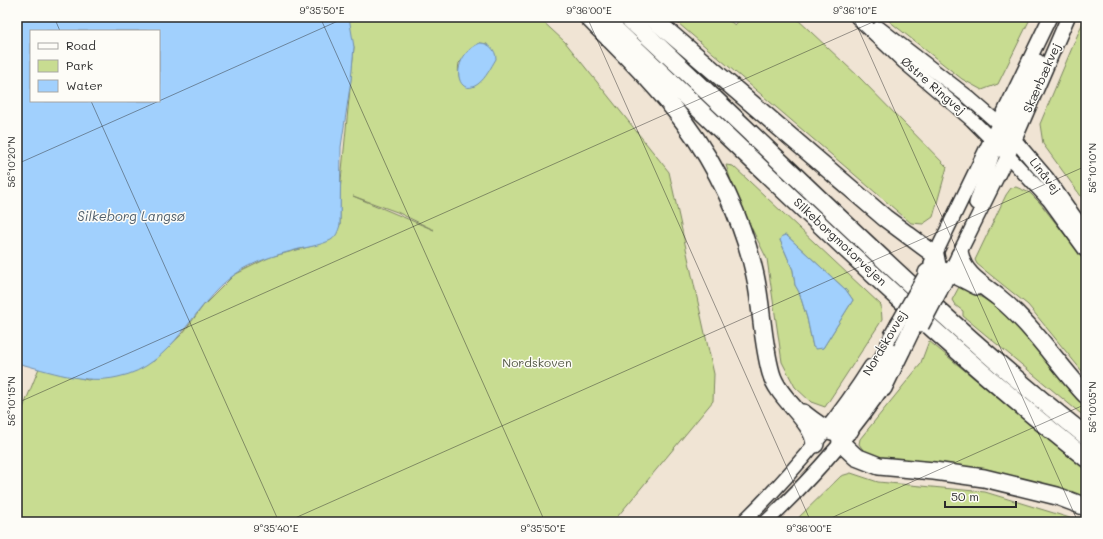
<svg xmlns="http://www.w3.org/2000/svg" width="1103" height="539" font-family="Mali,sans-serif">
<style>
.green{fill:#c8dc91;stroke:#7a845e;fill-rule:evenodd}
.water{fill:#a1d0fd;stroke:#728ea9;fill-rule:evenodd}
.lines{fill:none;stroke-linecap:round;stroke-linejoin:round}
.secondary-casing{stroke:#2b2b2b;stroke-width:16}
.highway-casing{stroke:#2b2b2b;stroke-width:20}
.secondary{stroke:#fdfcf7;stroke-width:13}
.highway{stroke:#fdfcf7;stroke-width:17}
.secondary-bridge-casing{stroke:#2b2b2b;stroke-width:16;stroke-linecap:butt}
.highway-bridge-casing{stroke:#2b2b2b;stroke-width:20;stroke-linecap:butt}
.secondary-bridge{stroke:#fdfcf7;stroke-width:13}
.highway-bridge{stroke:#fdfcf7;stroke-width:17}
.ticks{fill:none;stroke:#2b2b2b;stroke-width:1;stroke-opacity:0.45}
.labels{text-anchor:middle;stroke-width:3;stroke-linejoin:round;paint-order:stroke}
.street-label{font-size:12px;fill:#2b2b2b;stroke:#fdfcf7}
.park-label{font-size:12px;fill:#525744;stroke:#fdfcf7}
.water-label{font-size:13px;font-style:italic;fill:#4e5d6a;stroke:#fdfcf7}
.neatline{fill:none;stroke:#2b2b2b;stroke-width:1.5}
.ticks-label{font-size:10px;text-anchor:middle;fill:#2b2b2b}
</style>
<rect width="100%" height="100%" fill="#f0e4d4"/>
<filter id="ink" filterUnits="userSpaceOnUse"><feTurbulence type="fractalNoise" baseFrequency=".025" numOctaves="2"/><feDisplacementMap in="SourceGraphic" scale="8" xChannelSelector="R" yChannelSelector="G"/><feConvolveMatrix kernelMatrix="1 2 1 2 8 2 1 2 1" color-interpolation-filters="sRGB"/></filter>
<g filter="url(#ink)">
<!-- green -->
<g class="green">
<path d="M343,17H538L565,42L669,172L714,374L713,401L613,522H17V423L39,368L88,380L154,361L183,333L203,306L234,275L270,257L316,245L340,225V191L354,47ZM480,43L487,44L470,87C459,84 457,74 459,63ZM353,196L397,212L434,230Z"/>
<path d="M671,17H724L735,25L742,17H795L859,77L947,167L933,217L923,224L911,223Z"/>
<path d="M884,17H1031L998,84L982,90L962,79Z"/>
<path d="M1085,17H1086V203L1043,144L1040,124Z"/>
<path d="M726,165L733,166L881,305L882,320L825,407L811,402L795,387L782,362L767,259L736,197ZM786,235L846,290L853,300L823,348L813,347L807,318L799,292L795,285L793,270L780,240Z"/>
<path d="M1016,187L1030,193L1040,203L1086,262V376L1028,305L977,264L975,260L1006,195L1011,188Z"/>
<path d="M959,287C970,292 981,296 992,304C1027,329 1053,375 1086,405V418L963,316V311L955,305L952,300Z"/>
<path d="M929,341L1086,471V500L880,459L863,450L859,444L860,439L920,365Z"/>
<path d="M851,473L878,482L985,492L1083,522H794L841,476Z"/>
</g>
<!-- water -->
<g class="water">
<path d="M17,17H349L354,47L351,80L341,147L340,225C338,231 337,236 331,240C321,245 309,247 299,249C276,255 254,261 234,275C192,305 174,366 118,377C85,385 49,371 17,363ZM31,31H159V101H31Z"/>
<path d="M480,43C489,43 496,50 496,59C491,67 486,78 478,84C456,100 448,57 480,43Z"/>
<path d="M786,235L846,290L853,300L823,348L816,349L813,347L807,318L799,292L795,285L793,270L780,240L782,236Z"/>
</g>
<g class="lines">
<defs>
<g id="secondary">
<path d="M857,17L904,62L972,120L1008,156L1049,200L1086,251"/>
<path d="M879,28L968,97L1007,131L1047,178L1086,233"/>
<path d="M1005,139L1038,61"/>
<path d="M976,203L998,139"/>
<path d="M931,263L1050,17"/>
<path d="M940,292L1011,149L1068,17"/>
<path d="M743,522C791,475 835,423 871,366"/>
<path d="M766,522C811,479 853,433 887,381"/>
</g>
<g id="highway">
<path d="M588,17C621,51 656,84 684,122C717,166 743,221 755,275C762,307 762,341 771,373C778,399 813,420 815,444"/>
<path d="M602,17C761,166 914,323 1086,458"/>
<path d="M627,17C780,157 923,307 1086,436"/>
<path d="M651,17L885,218L935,255L937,265L933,285"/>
<path d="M960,255C963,274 983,285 998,297C1032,324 1056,363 1086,395"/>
<path d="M927,273C941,264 964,280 977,286"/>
<path d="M900,323L874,377L840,433L841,443L856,457L879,466L934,471L984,478L1057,496L1086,507"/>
<path d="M883,388L902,349"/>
<path d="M803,413C816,423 833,438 850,430"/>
</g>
</defs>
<!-- secondary casing -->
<use href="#secondary" class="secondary-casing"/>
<!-- highway casing -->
<use href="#highway" class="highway-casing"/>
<!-- secondary -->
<use href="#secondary" class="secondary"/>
<!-- highway -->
<use href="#highway" class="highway"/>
<defs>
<g id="secondary-bridge">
<path d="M922,326L940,292"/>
<path d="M890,337L924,277"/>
</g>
<path id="highway-bridge" d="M902,349L933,285"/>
</defs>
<!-- secondary-bridge casing -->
<use href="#secondary-bridge" class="secondary-bridge-casing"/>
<!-- highway-bridge casing -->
<use href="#highway-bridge" class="highway-bridge-casing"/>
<!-- secondary-bridge -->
<use href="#secondary-bridge" class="secondary-bridge"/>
<!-- highway-bridge -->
<use href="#highway-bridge" class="highway-bridge"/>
</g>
</g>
<!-- ticks -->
<path class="ticks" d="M54,17L60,31M320,17L545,522M587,17L811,522M853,17L1078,522M91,101L279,522M159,101L347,17M17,164L159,101M17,403L884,17M286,522L1086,166M822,522L1086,404"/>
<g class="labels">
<!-- street labels -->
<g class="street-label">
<text transform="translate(1042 78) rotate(-66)" y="4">Skærbækvej</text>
<text transform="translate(933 86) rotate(41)" y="4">Østre Ringvej</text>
<text transform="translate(1045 176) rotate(52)" y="4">Linåvej</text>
<text transform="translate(840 242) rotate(43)" y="4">Silkeborgmotorvejen</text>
<text transform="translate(885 343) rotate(-59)" y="4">Nordskovvej</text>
</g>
<!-- park labels -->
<g class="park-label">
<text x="537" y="367">Nordskoven</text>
</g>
<!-- water labels -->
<g class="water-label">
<text x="131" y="221">Silkeborg Langsø</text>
</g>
</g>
<!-- margin -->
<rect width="1103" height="539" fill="none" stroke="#fdfcf7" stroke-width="44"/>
<!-- legend -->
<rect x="30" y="30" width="130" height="72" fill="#fdfcf7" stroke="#a9a8a5"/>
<rect x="38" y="43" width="20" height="6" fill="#fdfcf7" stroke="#a9a8a5"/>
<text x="66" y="50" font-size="12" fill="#2b2b2b">Road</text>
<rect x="38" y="60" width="20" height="12" fill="#c8dc91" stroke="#a9a8a5"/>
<text x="66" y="70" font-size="12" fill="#2b2b2b">Park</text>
<rect x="38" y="80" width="20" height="12" fill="#a1d0fd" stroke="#a9a8a5"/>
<text x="66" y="90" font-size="12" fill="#2b2b2b">Water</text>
<!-- scale -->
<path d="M945 501v6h71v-6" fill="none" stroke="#2b2b2b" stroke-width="2"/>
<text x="951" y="501" font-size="12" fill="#2b2b2b" stroke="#fdfcf7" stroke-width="3" paint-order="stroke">50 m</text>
<rect x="22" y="22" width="1059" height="495" class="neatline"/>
<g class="ticks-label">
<text x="322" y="14">9°35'50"E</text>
<text x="589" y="14">9°36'00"E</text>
<text x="855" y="14">9°36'10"E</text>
<text transform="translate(11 162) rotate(-90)" y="4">56°10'20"N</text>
<text transform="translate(1092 168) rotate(-90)" y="4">56°10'10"N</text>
<text transform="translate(11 401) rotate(-90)" y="4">56°10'15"N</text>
<text transform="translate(1092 407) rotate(-90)" y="4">56°10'05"N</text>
<text x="276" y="532">9°35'40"E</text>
<text x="543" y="532">9°35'50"E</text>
<text x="809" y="532">9°36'00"E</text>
</g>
</svg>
